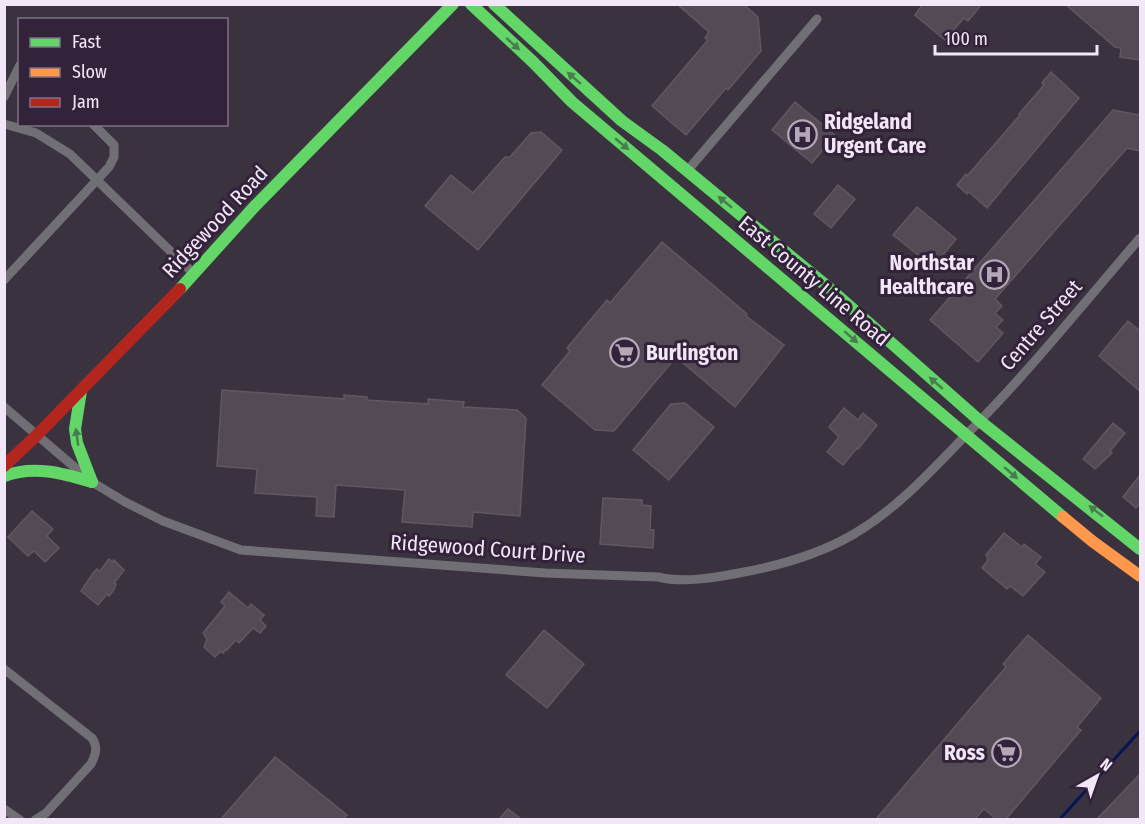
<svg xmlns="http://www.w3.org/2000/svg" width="1145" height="824" font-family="'Fira Sans Condensed',sans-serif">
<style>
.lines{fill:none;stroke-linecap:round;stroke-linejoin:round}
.stream{stroke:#061654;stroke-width:3}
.building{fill:#544a55;stroke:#615761;stroke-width:1.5}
.street{stroke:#716f75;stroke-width:9}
.fast{stroke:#63d668;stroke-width:12}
.slow{stroke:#ff974d;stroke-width:12}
.jam{stroke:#b3261e;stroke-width:12}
.oneway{fill:#4a7c51}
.labels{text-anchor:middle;stroke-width:6;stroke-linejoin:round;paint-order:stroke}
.poi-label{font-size:21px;font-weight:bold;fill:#f2e7f7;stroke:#32223a;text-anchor:start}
.street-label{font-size:21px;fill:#f2e7f7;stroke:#32223a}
</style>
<rect width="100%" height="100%" fill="#3b323f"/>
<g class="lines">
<!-- stream -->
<path class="stream" d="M1059,820L1140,731"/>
</g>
<!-- building -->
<g class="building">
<path d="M677,4H743L758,17L761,51L728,90L726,88L686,135L652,106L708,40L705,38L709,32Z"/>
<path d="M923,4H982L968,21L964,18L945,40L915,15Z"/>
<path d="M1065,4H1131L1140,6V60L1120,57L1121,48L1115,47Z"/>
<path d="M1051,72L1079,98L987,208L969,192L967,194L957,185L966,174L967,176L1020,115L1019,114L1044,85L1042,83Z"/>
<path d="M795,102L835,135L812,163L772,130Z"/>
<path d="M1113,110L1140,115V151L1127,148L995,299L1002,306L995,313L1003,320L996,327L1003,333L978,362L930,320Z"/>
<path d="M541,132L562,150L478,250L425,206L451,175L473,193L505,157H510L531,133Z"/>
<path d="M838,185L855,199L831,228L814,214Z"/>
<path d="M917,207L956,239L933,267L893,235Z"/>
<path d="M662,242L747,314L746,316L784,345L735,407L676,357L614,431L595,430L542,385L570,351L567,348L607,300L610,303Z"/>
<path d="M1128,321L1140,331V391L1099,356Z"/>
<path d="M222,390L344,399V395L367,397V400L428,404V399L464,402L463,407L517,410L526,418L520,516L473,512L472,527L402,522L405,490L336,485L334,517L316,516L317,497L255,493L257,469L217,466Z"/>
<path d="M685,403L714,427L669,480L633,450L671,404Z"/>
<path d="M844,408L858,420L863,413L877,425L858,449L857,448L843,465L827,452L839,437L829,427Z"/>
<path d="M1113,423L1125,433L1110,451L1112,453L1095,469L1083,459Z"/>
<path d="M1140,475V503L1136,508L1123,497Z"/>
<path d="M603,498L642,500V505L651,506L650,530H654L653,548L600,544Z"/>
<path d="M32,511L53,529L47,536L59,548L45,562L34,551L28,556L8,537Z"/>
<path d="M1004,533L1022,547L1024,544L1041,557L1035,564L1045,572L1023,596L1010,586L1007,589L982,568L988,560L986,555Z"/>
<path d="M109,559L113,562L114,560L124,570L114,583L116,584L114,590L109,596L107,594L98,605L81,591L93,573L97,569L100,571Z"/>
<path d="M229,592L248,608L251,604L264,615L260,620L266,626L260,633L253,628L239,643L236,640L227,650L226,649L223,653L221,651L215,657L204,647L207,639L203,633L225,606L221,602Z"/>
<path d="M544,630L584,664L547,708L506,675Z"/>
<path d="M1028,635L1101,698L1077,727L1081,730L1006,819H996L984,809L975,819H876L1006,667L1003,664Z"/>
<path d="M275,757L347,815L343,819H221Z"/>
<path d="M1140,774V819H1097Z"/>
<path d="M508,809L521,819H499Z"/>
</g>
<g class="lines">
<!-- street -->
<g class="street">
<path d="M4,97L20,65"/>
<path d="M4,124L36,133L70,154L194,274"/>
<path d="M687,171L817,19"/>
<path d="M4,280L109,167L114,157V145L93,124"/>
<path d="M4,407L92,482L125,502L163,521L241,550L545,573L658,577C683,583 713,578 739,573C778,566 820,554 854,534C898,508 931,471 966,435C1028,373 1083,304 1140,238"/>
<path d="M4,669L92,738C98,747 96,754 91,764L46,813L35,820"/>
<path d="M4,809L20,820"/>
</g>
<!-- fast -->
<g class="fast">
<path d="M471,4L534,63L572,102L1063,517"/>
<path d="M494,4L622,121L662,150L829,288L981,422L1140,549"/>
<path d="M180,289L254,207L453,4"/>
<path d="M81,391L75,429L77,443L92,482"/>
<path d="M4,476C34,465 62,473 92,482"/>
</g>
<!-- slow -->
<path class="slow" d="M1063,517L1092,541L1140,576"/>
<!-- jam -->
<path class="jam" d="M4,466L36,436L180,289"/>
</g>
<!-- one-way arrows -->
<defs><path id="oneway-solid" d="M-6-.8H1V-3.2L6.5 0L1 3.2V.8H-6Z" transform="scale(1.5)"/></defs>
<g class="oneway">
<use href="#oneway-solid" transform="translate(513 44) rotate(42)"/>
<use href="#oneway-solid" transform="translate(574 78) rotate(-139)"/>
<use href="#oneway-solid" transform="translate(622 144) rotate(40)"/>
<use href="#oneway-solid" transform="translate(725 202) rotate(-141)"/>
<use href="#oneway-solid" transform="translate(851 337) rotate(41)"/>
<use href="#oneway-solid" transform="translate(936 383) rotate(-139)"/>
<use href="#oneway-solid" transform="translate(77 437) rotate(-98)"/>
<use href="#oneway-solid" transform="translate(1011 473) rotate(41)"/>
<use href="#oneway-solid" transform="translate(1096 511) rotate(-142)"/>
</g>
<!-- icons -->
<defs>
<symbol id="hospital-ring" viewBox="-11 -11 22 22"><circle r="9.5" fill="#32223a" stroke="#b2a8b7" stroke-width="1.5"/><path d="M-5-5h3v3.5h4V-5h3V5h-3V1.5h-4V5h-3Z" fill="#b2a8b7"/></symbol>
<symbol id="supermarket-ring" viewBox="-11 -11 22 22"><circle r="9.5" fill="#32223a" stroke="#b2a8b7" stroke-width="1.5"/><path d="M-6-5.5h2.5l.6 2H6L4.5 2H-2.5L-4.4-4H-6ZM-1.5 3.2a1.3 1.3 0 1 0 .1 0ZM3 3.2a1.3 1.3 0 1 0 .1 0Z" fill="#b2a8b7"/></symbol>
</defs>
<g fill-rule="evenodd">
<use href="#hospital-ring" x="786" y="118" width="33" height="33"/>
<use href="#hospital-ring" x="978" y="258" width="33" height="33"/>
<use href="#supermarket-ring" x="608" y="336" width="33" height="33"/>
<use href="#supermarket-ring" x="990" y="736" width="33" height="33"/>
</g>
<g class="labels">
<!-- poi labels -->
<g class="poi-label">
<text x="824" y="129">Ridgeland<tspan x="824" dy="24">Urgent Care</tspan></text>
<text x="974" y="270" text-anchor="end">Northstar<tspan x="974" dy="24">Healthcare</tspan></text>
<text x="646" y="360">Burlington</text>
<text x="985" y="760" text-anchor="end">Ross</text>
</g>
<!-- street labels -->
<g class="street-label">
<text transform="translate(215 222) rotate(-47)" y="7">Ridgewood Road</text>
<text transform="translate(814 281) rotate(40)" y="7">East County Line Road</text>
<text transform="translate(1041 325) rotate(-49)" y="7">Centre Street</text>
<text transform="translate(488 549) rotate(4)" y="7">Ridgewood Court Drive</text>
</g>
</g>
<!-- border -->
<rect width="1145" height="824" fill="none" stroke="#f2e7f7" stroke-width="12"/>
<!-- legend -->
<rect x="18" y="18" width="210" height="108" fill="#32223a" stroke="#7f7186" stroke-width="1.5"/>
<rect x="30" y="38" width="30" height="9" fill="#63d668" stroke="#7f7186" stroke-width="1.5"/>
<text x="72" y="48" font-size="18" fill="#f2e7f7">Fast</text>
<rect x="30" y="68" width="30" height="9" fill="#ff974d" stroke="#7f7186" stroke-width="1.5"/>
<text x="72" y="78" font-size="18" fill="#f2e7f7">Slow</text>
<rect x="30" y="98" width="30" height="9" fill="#b3261e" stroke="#7f7186" stroke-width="1.5"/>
<text x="72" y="108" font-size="18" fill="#f2e7f7">Jam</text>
<!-- north arrow -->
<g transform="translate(1097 776) rotate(40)" stroke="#32223a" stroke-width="4.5" paint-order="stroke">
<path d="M0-4.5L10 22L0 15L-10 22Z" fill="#f2e7f7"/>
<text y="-9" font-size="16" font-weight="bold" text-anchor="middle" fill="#f2e7f7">N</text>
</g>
<!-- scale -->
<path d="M935 45v9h162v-9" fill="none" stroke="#f2e7f7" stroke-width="3"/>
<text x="944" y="45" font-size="18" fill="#f2e7f7" stroke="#32223a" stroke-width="4.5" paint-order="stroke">100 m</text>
</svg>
